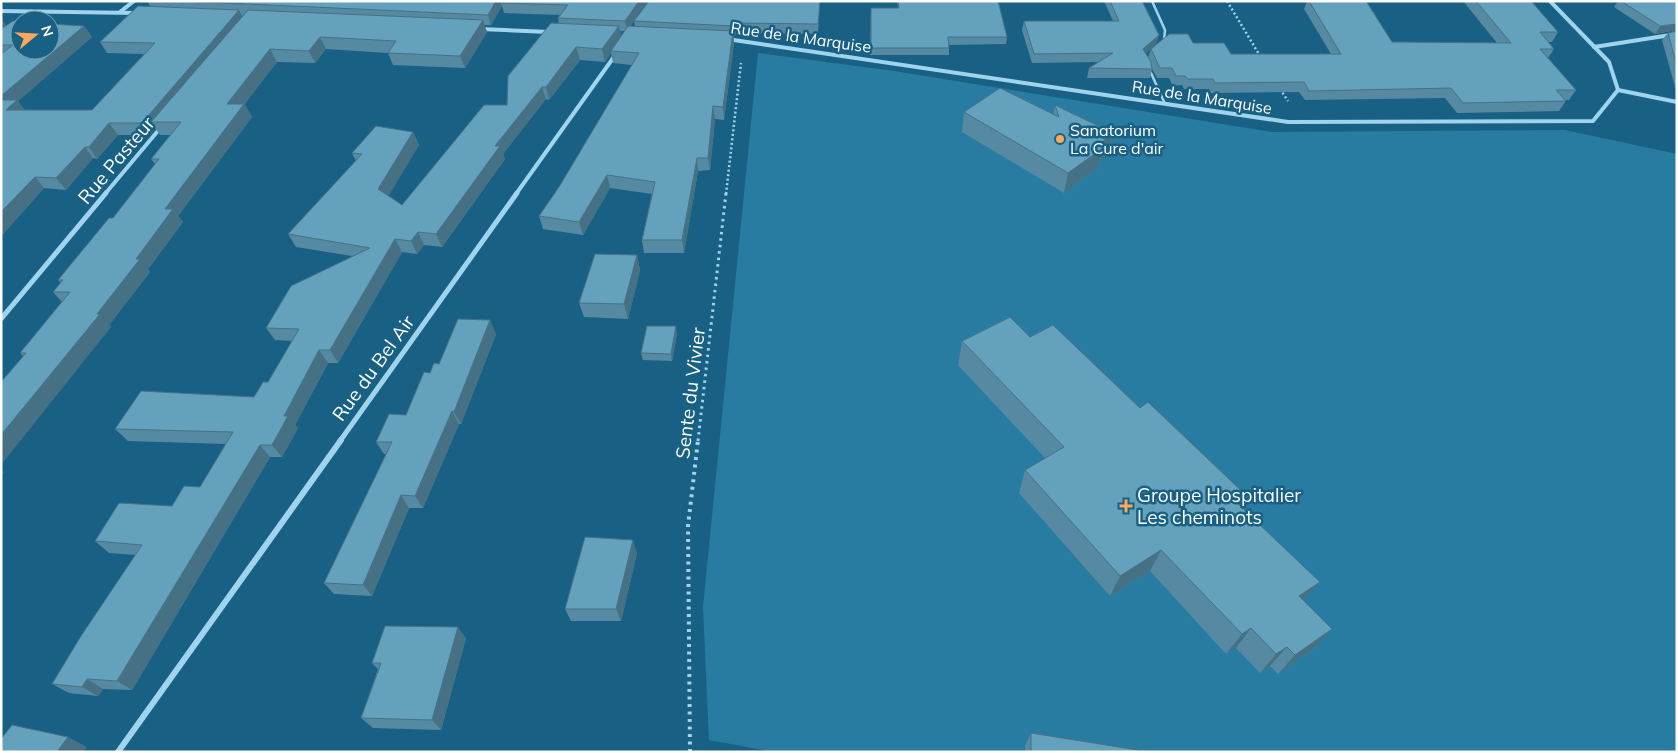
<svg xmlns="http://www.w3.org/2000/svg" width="1678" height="753" font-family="Mulish,sans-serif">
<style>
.green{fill:#287ca1}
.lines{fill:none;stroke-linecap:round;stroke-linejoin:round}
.path-far2{stroke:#9fd4ec;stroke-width:2.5;stroke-dasharray:2 2.5;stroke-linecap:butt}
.path-far1{stroke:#9fd4ec;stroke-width:3;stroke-dasharray:2.5 4;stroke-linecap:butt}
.path{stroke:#9fd4ec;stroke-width:4;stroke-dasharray:3 4.5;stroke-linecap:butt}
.service{stroke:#9fd4ec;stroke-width:2.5}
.minor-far2{stroke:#9fd4ec;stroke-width:4}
.minor-far1{stroke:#9fd4ec;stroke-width:5}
.minor{stroke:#9fd4ec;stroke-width:6}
.wall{fill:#568aa2;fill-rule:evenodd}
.shaded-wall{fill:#467184}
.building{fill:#64a1bc;stroke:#467184}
.poi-dot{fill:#fea85a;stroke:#196184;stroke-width:2}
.labels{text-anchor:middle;stroke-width:5;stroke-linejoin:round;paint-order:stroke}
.far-street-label{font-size:16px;fill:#fff;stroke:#196184}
.far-poi-label{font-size:16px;fill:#fff;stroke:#196184;text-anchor:start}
.street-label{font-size:19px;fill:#fff;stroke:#196184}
.poi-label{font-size:19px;fill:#fff;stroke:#196184;text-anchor:start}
</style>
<rect width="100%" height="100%" fill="#196184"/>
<!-- green -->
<path class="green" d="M758,53L894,71L1272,132L1565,130L1677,154V752H774L709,740L703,607Z"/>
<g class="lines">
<!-- path-far2 -->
<g class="path-far2">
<path d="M1227,1L1260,56"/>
<path d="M1280,89L1288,101"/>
<path d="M726,194L741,63"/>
</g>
<!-- path-far1 -->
<path class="path-far1" d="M698,441L726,193"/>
<!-- path -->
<path class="path" d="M690,752L688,526L698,440"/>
<!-- service -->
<g class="service">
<path d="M1152,1L1165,30L1164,41"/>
<path d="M1151,73L1165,104"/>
</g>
<!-- minor-far2 -->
<g class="minor-far2">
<path d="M1550,1L1609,62L1618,90"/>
<path d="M1,11L137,13"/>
<path d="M120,12L134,1"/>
<path d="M29,20L40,12"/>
<path d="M480,29L549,32"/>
<path d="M727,39L1288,122L1593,121L1618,90"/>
<path d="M1594,47L1677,34"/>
<path d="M1618,90L1677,102"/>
<path d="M105,194L162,126"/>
<path d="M516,194L616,54"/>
</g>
<!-- minor-far1 -->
<g class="minor-far1">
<path d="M1,319L106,193"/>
<path d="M340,441L517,193"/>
</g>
<!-- minor -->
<path class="minor" d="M118,752L341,440"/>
</g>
<!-- wall -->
<g class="wall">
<path d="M147,1H648L630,26L635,27L634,21L820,1L818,34L736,33L735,36H733L734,43L724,120L715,119L710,170L698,171L684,253H644L642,240L652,194L610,188L583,235L543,229L539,216L559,187L632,65L613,63L611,53L605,62L580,60L549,100L546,99L503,154L505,159L442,247L424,245L417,254L402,252L338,363H328L295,425L298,428L282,457H270L132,690L103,689L98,696L69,693L52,684L136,555L109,553L95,541L172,506L200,487L226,444L128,441L115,429L254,397L268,382L292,341L275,340L266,328L352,256L296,247L288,234L356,161L352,153L413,132L419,145L388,195L402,205L507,105L559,23L558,18L560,15L504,13L502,6L491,25H484L487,32L465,68L393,65L388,53L326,49L315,63L277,62L244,104L252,117L178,216L183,222L148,269L150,272L109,325L111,327L23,356L20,353L62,302L53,292L61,283L58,280L113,218L155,164L151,159L171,135H160L155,128L150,135H118L97,159L93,158L66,190L44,188L3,234L1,233V20L6,26H84L92,37L18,101L24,110H92L144,54L107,53L100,42L150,6ZM620,31H625L621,36Z"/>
<path d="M897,1H998L1007,37L1006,44L949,45V55H870L871,8H898Z"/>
<path d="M1104,1H1142L1159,35L1156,44L1146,53L1148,57L1151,49L1193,43L1231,54H1331L1304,9L1307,1H1366L1392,42L1497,43L1463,1H1531L1558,32L1552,42H1548L1554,49L1548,58L1576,90L1569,100H1564L1566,101L1559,111L1457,113L1445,98L1305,100L1299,92L1211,93L1209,89H1184L1182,85L1173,86L1169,78H1157L1152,69L1150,78H1087L1089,68L1099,62L1032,63L1022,30L1024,21H1113Z"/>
<path d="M1618,1H1677V30L1655,34L1614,7Z"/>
<path d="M1677,31V94L1662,40L1668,33Z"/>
<path d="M1055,105L1113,133L1108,154L1100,160L1097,168L1064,193L962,132L964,112L1053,114Z"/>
<path d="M637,255L640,270L628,319L584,317L579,303Z"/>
<path d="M496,334L461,424H459L423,508H409L372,596L334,594L324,583L386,454H384L376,442L406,415L430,373L439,364Z"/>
<path d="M677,334L672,361L643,360L641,353Z"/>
<path d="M1030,337L1140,408L1248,497L1242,507L1304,601L1332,629L1313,649L1278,674L1270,666L1260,673L1236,648L1226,654L1150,571L1110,596L1019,493L1025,470L1045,458L958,365L962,341Z"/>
<path d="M637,553L621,621H571L565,609Z"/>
<path d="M466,638L441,730L373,728L361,718L378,669L372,663Z"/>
<path d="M1031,733L1150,752H1025V746Z"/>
</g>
<!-- shaded-wall -->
<g class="shaded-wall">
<path d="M496,1H504L501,3L502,6L491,25L488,15Z"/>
<path d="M639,1H648L627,31L625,21Z"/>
<path d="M239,10L245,21L151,122L155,128L150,135L142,123Z"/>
<path d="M1,20H2L10,31L1,38Z"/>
<path d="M483,20L487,32L465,68L460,56Z"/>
<path d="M1677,24L1676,30L1655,34L1660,26Z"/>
<path d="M84,26L92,37L18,101L26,111L15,121L1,104V96Z"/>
<path d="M619,26L622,38L611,51V53L605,62L602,49Z"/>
<path d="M733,31L734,43L724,120L723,107Z"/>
<path d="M1159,35L1156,44L1141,58L1143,49Z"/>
<path d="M320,37L326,49L315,63L309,51Z"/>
<path d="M576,47L580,60L549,100L546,87Z"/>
<path d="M270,49L277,62L235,117L227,104Z"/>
<path d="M542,87L546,99L503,154L505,159L442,247L436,234L495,146Z"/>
<path d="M244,104L252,117L178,216L183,222L148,269L150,272L109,325L111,327L1,465V435L97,314L136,259L165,209Z"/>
<path d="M713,106L715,119L710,170L708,158Z"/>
<path d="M109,123L118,135L97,159L89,147Z"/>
<path d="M413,132L419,145L385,202L378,189Z"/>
<path d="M1113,133L1108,154L1100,160L1097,168L1064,193L1068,173L1098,145Z"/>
<path d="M85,147L93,158L66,190L56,178Z"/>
<path d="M697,158L698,171L684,253L682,240Z"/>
<path d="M607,175L610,188L583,235L579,222Z"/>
<path d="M35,177L44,188L3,234L1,232V212Z"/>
<path d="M418,232L424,245L417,254L411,241Z"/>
<path d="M395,239L402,252L338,363L330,350Z"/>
<path d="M637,255L640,270L628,319L624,304Z"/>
<path d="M490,320L496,334L461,424L454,412Z"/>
<path d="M676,326L677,334L672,361L671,354Z"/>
<path d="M319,350L328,363L295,425L298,428L282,457L272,445L284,416Z"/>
<path d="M452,411L459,424L423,508L415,496Z"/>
<path d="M260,445L270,457L132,690L117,681Z"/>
<path d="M1,470L4,472L1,475Z"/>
<path d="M401,495L409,508L372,596L363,585Z"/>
<path d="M1248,497L1234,519L1238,504Z"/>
<path d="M633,540L637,553L621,621L616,609Z"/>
<path d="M1161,550L1150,571L1110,596L1120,576Z"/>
<path d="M1320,582L1302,602L1299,596Z"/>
<path d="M458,627L466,638L441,730L432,720Z"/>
<path d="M1251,628L1236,648L1226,654L1242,634Z"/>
<path d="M1332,629L1313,649L1278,674L1295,655Z"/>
<path d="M1287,647L1270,666L1260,673L1276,654Z"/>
<path d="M87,679L103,689L98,696L82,687Z"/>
<path d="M68,737L87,747L83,752H57Z"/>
</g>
<!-- building -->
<g class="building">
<path d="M182,1H496L488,15Z"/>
<path d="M501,1H639L625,21L558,18L568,5L501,3Z"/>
<path d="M649,1H820L818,24L735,23L734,26L634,21Z"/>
<path d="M898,1H998L1007,37H948L949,48H871V8H899Z"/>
<path d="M1110,1H1142L1159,35L1143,49L1151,62L1152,69L1089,68L1113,53L1034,54L1024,21H1119Z"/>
<path d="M1309,1H1366L1392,42L1511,43L1476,1H1531L1558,32H1540L1554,49H1540L1576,90H1556L1566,101L1463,103L1451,88L1309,91L1304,82L1215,83L1213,79H1188L1185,76H1176L1172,68H1160L1151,49L1169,34H1188L1193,43H1224L1231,54H1341Z"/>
<path d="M1621,1H1677V24L1660,26Z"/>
<path d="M138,6L239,10L142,123H109L89,147H85L56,178L35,177L1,212V100H17L6,110H92L155,43L100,42Z"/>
<path d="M248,10L483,20L460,56L388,53L396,41L320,37L309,51L270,49L227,104H244L165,209H173L136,259H140L97,314H100L1,435V382L26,353H20L70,292H53L63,280H58L109,218H113L159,159H151L181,122H151Z"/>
<path d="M13,21H20V50H50V24L84,26L1,96V54L13,45H1V29Z"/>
<path d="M551,23L619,26L602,49L576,47L546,87H542L495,146H500L436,234L418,232L411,241L395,239L330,350H319L284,416H288L272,445H260L117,681L87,679L82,687L52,684L81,636L142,545L95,541L119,503L172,506L184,486L200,487L233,432L115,429L141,391L254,397L263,382H268L299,329L266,328L291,286L370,248L288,234L362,154L352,153L376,126L413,132L378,189L402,205L484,105H507L508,76Z"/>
<path d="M628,26L733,31L723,107L713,106L708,158H697L682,240H642L655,182L607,175L579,222L539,216L559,187L639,53L611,51Z"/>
<path d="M1677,31V66L1668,33Z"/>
<path d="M1000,88L1059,117L1055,105L1113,133L1098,145L1103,148L1068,173L964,112Z"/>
<path d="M595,254L637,255L624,304L579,303Z"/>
<path d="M1010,317L1030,337L1053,325L1140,408L1148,402L1248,497L1238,504L1320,582L1299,596L1332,629L1295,655L1287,647L1276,654L1251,628L1242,634L1161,550L1120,576L1025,470L1064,447L962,341Z"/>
<path d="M458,319L490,320L454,412L452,411L415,496L401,495L363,585L324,583L392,442H376L389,414L406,415L424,372L430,373L434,363L439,364Z"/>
<path d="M647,326H676L671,354L641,353Z"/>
<path d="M585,537L633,540L616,609H565Z"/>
<path d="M385,626L458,627L432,720L361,718L381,663H372Z"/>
<path d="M12,725L68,737L57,752H1V739Z"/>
<path d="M1031,733L1150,752H1031Z"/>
</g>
<!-- markers -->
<g class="poi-dot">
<circle cx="1060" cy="139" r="5"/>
<path d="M1123.5 498.5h5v5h5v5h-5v5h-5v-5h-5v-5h5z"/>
</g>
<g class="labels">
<!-- far-street labels -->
<g class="far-street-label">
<text transform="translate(801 37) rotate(8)" y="6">Rue de la Marquise</text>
<text transform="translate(1202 97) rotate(9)" y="6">Rue de la Marquise</text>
</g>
<!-- far-poi labels -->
<g class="far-poi-label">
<text x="1070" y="136">Sanatorium<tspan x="1070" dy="18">La Cure d'air</tspan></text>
</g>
<!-- street labels -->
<g class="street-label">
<text transform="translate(116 160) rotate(-50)" y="7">Rue Pasteur</text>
<text transform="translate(373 368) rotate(-54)" y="7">Rue du Bel Air</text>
<text transform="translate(690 393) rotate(-83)" y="7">Sente du Vivier</text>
</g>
<!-- poi labels -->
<g class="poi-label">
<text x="1137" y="502">Groupe Hospitalier<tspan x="1137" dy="22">Les cheminots</tspan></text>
</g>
</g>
<!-- border -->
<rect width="1678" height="753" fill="none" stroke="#ffffff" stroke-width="5"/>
<!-- north arrow -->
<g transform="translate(35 35) rotate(72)"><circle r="24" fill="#196184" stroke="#75a0b5"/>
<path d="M0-4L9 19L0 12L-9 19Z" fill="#fea85a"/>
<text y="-8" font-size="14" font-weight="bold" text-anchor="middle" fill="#ffffff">N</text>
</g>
</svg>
